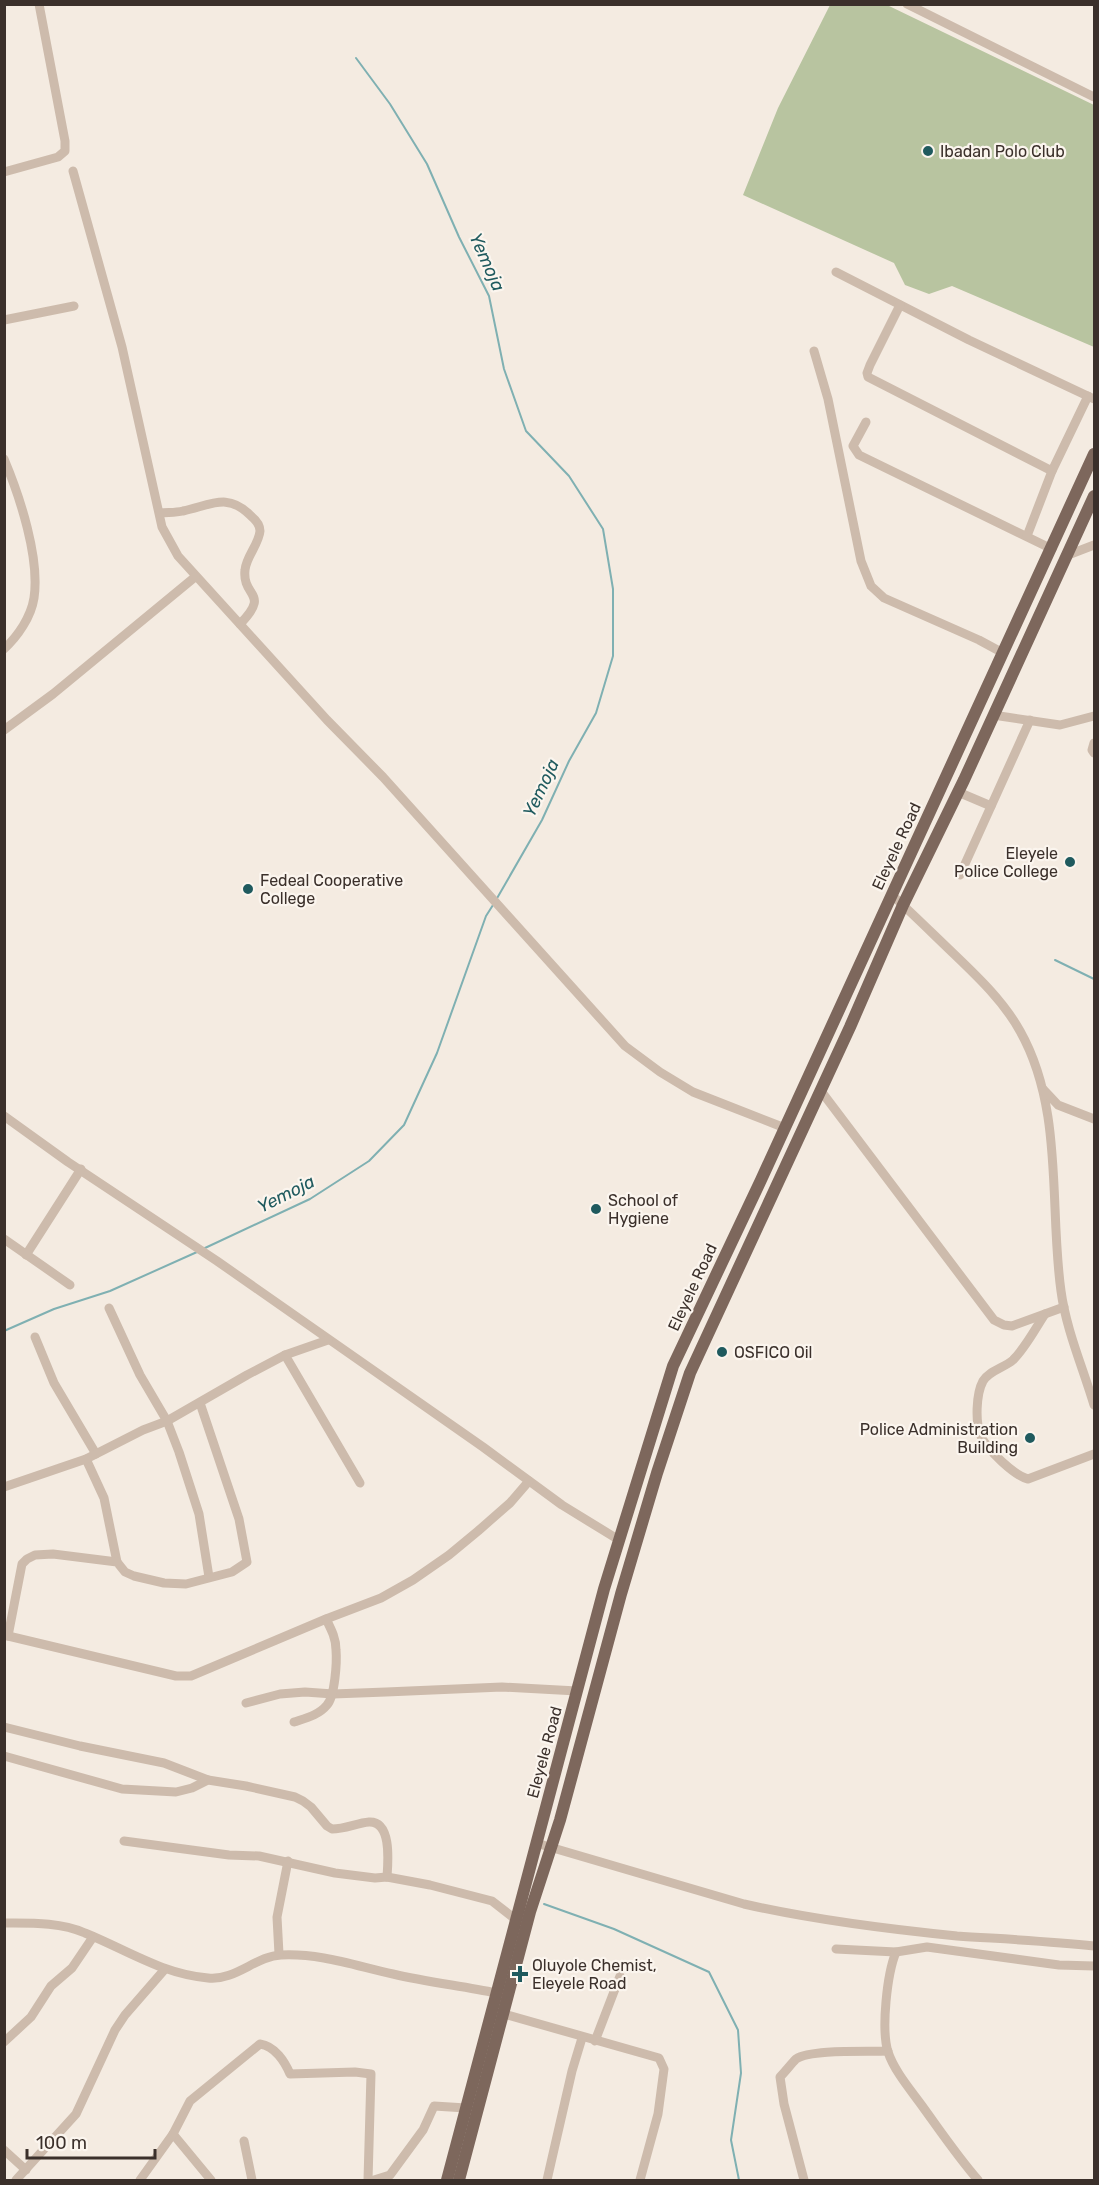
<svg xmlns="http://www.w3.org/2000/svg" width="1099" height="2185" font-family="Rubik,sans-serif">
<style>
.green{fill:#b8c4a0}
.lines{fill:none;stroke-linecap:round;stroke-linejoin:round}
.stream{stroke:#7fb0b2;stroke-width:2}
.minor{stroke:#cdbbac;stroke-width:9}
.major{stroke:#7d675c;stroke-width:12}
.poi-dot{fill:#1f5a5e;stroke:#fbf5ee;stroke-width:2}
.labels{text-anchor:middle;stroke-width:4.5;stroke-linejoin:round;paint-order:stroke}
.poi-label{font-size:16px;fill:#3b302b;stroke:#fbf5ee;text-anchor:start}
.street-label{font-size:16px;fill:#3b302b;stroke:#fbf5ee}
.water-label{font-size:18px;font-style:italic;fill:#1f5a5e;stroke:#fbf5ee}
</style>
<rect width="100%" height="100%" fill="#f4ebe1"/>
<!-- green -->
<path class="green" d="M830,5H887L1094,105V347L952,286L929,294L905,285L894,263L743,195L778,108Z"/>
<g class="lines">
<!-- stream -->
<g class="stream">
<path d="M356,58L390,104L427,164L459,237L489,296L504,369L526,431L569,476L603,529L613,589V656L596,713L569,761L542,820L496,900"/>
<path d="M1055,960L1094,979"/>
<path d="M205,1248L310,1199L369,1161L404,1125L437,1053L486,916L493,905"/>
<path d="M4,1331L54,1309L110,1291L197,1252"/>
<path d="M544,1904L614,1929L709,1972L738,2030L741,2073L731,2140L739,2180"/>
</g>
<!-- minor -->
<g class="minor">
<path d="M907,4L1094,97"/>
<path d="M73,171L122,347L162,527L178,556L327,720L383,777L625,1046L660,1072L693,1092L785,1128"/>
<path d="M4,172L58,157L65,151V141L39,4"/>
<path d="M836,272L969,340L1094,399"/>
<path d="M900,305L870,365L867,373L868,377L1052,471"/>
<path d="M4,320L74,306"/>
<path d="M814,351L828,399L861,561L871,586L884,598L979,640L1003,653"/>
<path d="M866,422L853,446L859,455L1052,549"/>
<path d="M4,459C20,497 40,558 34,598C31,617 18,636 4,649"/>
<path d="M160,513C167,512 175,513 183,511C211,505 228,492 251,516C256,520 260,524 260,531C259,544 246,557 245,570C242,598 271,592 240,624"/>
<path d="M1027,536L1052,471L1088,396"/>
<path d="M1068,555L1094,545"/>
<path d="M993,715L1060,725L1094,716"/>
<path d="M4,730L53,694L195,577"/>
<path d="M1094,743L1092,750L1094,753"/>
<path d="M958,792L991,806"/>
<path d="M960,875L1030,720"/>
<path d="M892,895C914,915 934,935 955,955C979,978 1004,1002 1020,1031C1064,1109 1049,1206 1061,1291C1066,1329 1083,1368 1094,1405"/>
<path d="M1043,1089L1058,1105L1094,1119"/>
<path d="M821,1091L994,1320L1004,1325L1012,1326L1064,1307"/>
<path d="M4,1116L68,1162L217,1261L483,1447L562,1505L619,1540"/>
<path d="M4,1239L70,1285"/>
<path d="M26,1255L81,1169"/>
<path d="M109,1308L140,1375L167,1421L179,1452L199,1514L209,1577"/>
<path d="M1045,1314C1035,1329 1026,1347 1013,1360C1004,1368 990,1370 983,1381C976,1394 975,1423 981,1436C987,1450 1015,1476 1028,1479L1094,1454"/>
<path d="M35,1337L54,1383L96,1454"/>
<path d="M285,1355L360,1483"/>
<path d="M86,1459L104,1498L117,1562"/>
<path d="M4,1487L86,1459L143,1430L167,1421L247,1375L285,1355L328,1340"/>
<path d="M4,1635L176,1676H191L326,1619L381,1598L413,1580L449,1555L478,1531L510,1503L529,1481"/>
<path d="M8,1636L22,1564L27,1559L35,1555L53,1554L117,1562L125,1572L134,1576L164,1583L186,1584L232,1572L247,1562L239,1519L200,1403"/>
<path d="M246,1703L280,1694L305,1692L333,1694L386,1692L502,1687L577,1691"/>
<path d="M294,1722C306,1718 319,1715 327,1705C335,1696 337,1662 336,1650C336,1638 331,1629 326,1619"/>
<path d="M4,1727L80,1746L164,1763L208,1780"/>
<path d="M4,1756L122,1789L176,1792L192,1788L208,1780L246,1786L295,1797L303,1801L311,1807L327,1826L332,1829C345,1829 357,1823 369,1822C392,1821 388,1862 387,1877"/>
<path d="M124,1841L229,1855L259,1856L335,1873L375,1878L387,1877L430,1885L492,1901L515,1919"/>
<path d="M536,1843L744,1904C814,1920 886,1929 957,1936C1003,1939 1049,1941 1094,1946"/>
<path d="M4,1923C31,1923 61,1922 85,1933C127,1950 162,1974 208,1978C235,1981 256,1956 281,1955C320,1953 356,1966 393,1974C427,1982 462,1986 496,1993"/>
<path d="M836,1949L896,1952L927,1947L1059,1965L1094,1966"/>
<path d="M896,1952C887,1974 881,2029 888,2052C894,2070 909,2088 920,2103C939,2129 957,2156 978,2180"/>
<path d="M279,1954L277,1917L288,1861"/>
<path d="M504,2014L659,2058L664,2069L658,2114L640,2180"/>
<path d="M595,2041L620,1976"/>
<path d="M4,2042L31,2017L51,1986L72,1968L93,1937"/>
<path d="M173,2134L211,2180"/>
<path d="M244,2141L252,2180"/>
<path d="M4,2150L26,2170"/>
<path d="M16,2180L76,2114L115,2030L125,2015L165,1969"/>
<path d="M140,2180L173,2134L190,2101L260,2044C275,2046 285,2062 290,2074L355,2072L371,2074L368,2180"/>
<path d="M374,2180L390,2175L423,2130L434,2106L466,2108"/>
<path d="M547,2180L572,2071L582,2038"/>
<path d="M804,2180L784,2104L780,2077C785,2072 791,2064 796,2059C811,2049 868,2052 888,2051"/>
</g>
<!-- major -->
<g class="major">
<path d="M447,2180L604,1589L673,1366L761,1180L1094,454"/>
<path d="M459,2180L530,1912L560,1820L621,1594L657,1473L690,1373L850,1027L903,905L964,780L1094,496"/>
</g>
</g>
<!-- markers -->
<g class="poi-dot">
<circle cx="928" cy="151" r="6"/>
<circle cx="1070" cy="862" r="6"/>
<circle cx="248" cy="889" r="6"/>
<circle cx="596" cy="1209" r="6"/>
<circle cx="722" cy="1352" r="6"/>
<circle cx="1030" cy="1438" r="6"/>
<path d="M517 1965h6v6h6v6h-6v6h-6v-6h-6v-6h6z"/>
</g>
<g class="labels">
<!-- poi labels -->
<g class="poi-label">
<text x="940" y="157">Ibadan Polo Club</text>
<text x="1058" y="859" text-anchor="end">Eleyele<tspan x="1058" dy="18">Police College</tspan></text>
<text x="260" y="886">Fedeal Cooperative<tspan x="260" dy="18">College</tspan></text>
<text x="608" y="1206">School of<tspan x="608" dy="18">Hygiene</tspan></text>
<text x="734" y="1358">OSFICO Oil</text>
<text x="1018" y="1435" text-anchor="end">Police Administration<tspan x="1018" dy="18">Building</tspan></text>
<text x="532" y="1971">Oluyole Chemist,<tspan x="532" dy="18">Eleyele Road</tspan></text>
</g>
<!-- street labels -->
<g class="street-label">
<text transform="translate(896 846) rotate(-65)" y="6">Eleyele Road</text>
<text transform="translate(692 1287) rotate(-65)" y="6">Eleyele Road</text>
<text transform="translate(544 1752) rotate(-75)" y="6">Eleyele Road</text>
</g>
<!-- water labels -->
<g class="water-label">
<text transform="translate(487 262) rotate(66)" y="6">Yemoja</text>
<text transform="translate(541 788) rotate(-65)" y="6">Yemoja</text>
<text transform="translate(286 1194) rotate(-27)" y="6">Yemoja</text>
</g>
</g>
<!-- border -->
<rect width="1099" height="2185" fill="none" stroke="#3b302b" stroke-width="12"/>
<!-- scale -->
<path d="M27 2149v9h128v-9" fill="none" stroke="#3b302b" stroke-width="3"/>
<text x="36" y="2149" font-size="18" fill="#3b302b" stroke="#fbf5ee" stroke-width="4.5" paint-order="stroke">100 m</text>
</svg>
